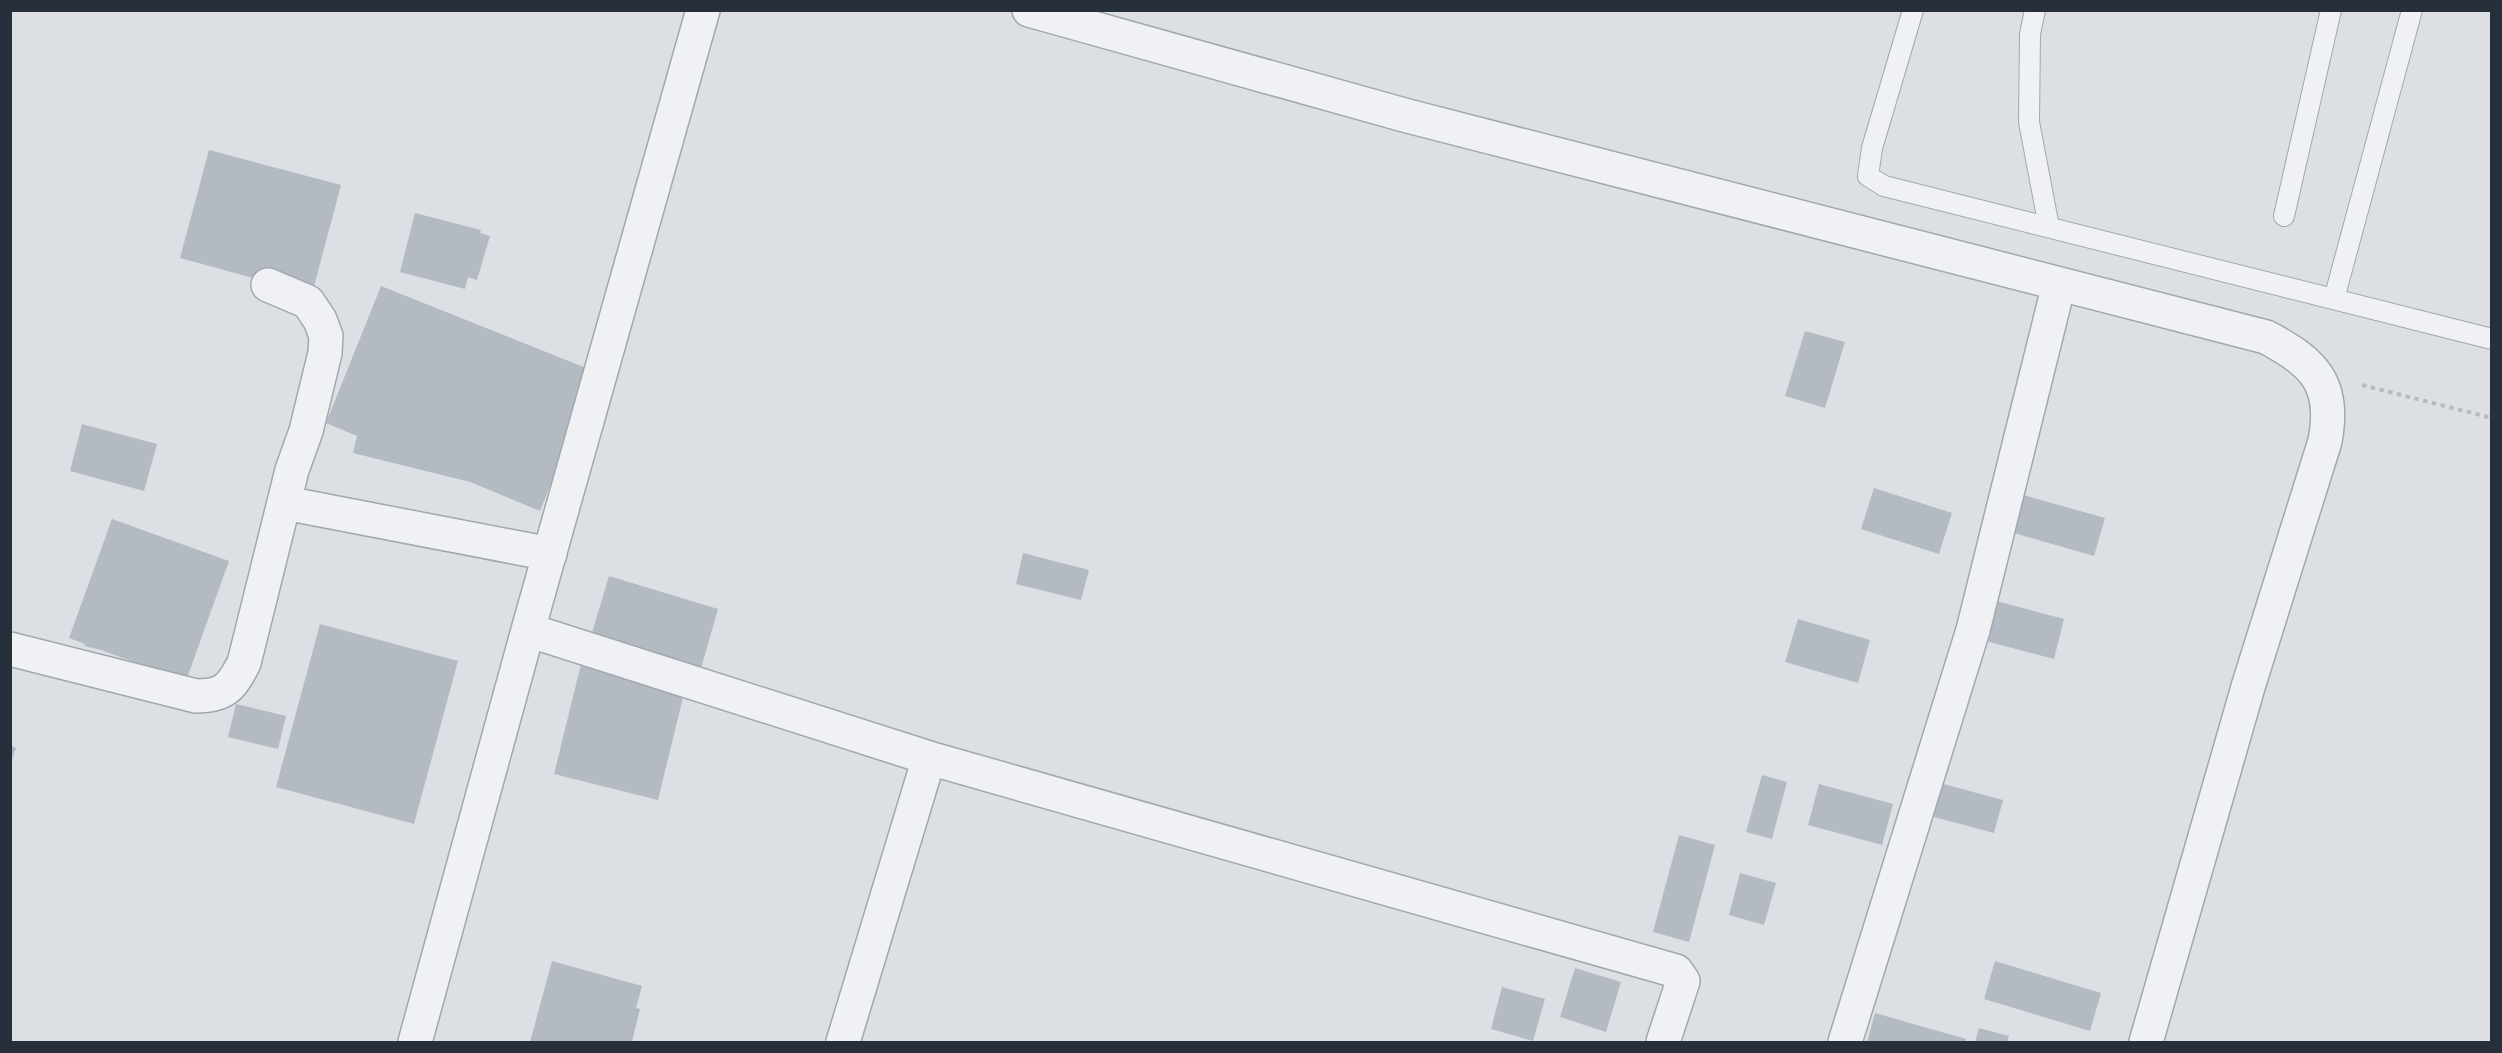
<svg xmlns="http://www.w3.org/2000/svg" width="2502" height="1053" font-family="Manrope,sans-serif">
  <rect width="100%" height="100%" fill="#dce0e5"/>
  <path fill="#b4bac2" d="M209 150 341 185 312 294 180 258Z
    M415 213 481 230 480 233 490 236 477 280 468 277 465 289 400 272Z
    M381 286 596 372 540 511 470 482 353 453 357 436 326 423Z
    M1805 331 1845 342 1825 408 1785 396Z
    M82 424 157 444 144 491 70 471Z
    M1874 488 1952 513 1939 554 1861 529Z
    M2020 494 2105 518 2094 556 2010 532Z
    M112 519 229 561 186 681 101 650 84 646 85 644 69 638Z
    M1023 553 1089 570 1081 600 1016 584Z
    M609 576 718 609 698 679 588 646Z
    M1985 598 2064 619 2054 659 1974 638Z
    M1798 619 1870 640 1858 683 1785 662Z
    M320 624 458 661 414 824 276 787Z
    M582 660 686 685 658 800 554 774Z
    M236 704 286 716 278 749 228 737Z
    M10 745 16 748 11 762H10Z
    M1762 775 1787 782 1772 839 1746 832Z
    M1936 782 2003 800 1994 833 1927 815Z
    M1819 784 1893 804 1882 845 1808 825Z
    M1679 835 1715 845 1689 942 1653 932Z
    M1740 873 1776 883 1764 925 1729 915Z
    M552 961 642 986 636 1008 640 1009 632 1042H530Z
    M1995 961 2101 993 2090 1031 1984 999Z
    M1575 968 1621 982 1606 1032 1560 1017Z
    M1502 987 1545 999 1533 1041 1491 1029Z
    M1875 1013 1966 1039 1965 1042H1867Z
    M1979 1028 2009 1036 2007 1042H1975Z"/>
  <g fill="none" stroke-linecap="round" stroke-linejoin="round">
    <defs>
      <path id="service" d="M1913 10 1872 148 1868 176 1884 186 2492 339
        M2035 10 2030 34 2029 122 2049 227
        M2284 216 2331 10
        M2334 299 2412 10"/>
      <path id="minor" d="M1029 10 1404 115 2266 337C2314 362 2336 384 2325 441L2248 687 2146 1042
        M285 503 550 554
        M528 630 929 758 1676 971 1683 981 1663 1042
        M10 649 196 696C224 696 231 688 244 663L292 470 306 431 325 353 326 336 320 320 308 302 268 285
        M415 1042 528 630 703 10
        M843 1042 929 758
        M1845 1042 1973 630 2059 284"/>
    </defs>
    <use href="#service" stroke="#a2a7af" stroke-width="22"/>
    <use href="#minor" stroke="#a2a7af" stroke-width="36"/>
    <path stroke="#b7bbc0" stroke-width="4" stroke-dasharray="4.5 4.5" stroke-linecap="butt" d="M2362 385 2492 418"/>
    <use href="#service" stroke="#eff1f4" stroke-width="20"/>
    <use href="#minor" stroke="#eff1f4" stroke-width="33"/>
  </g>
  <rect width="2502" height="1053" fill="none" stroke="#272f3b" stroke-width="24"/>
</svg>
